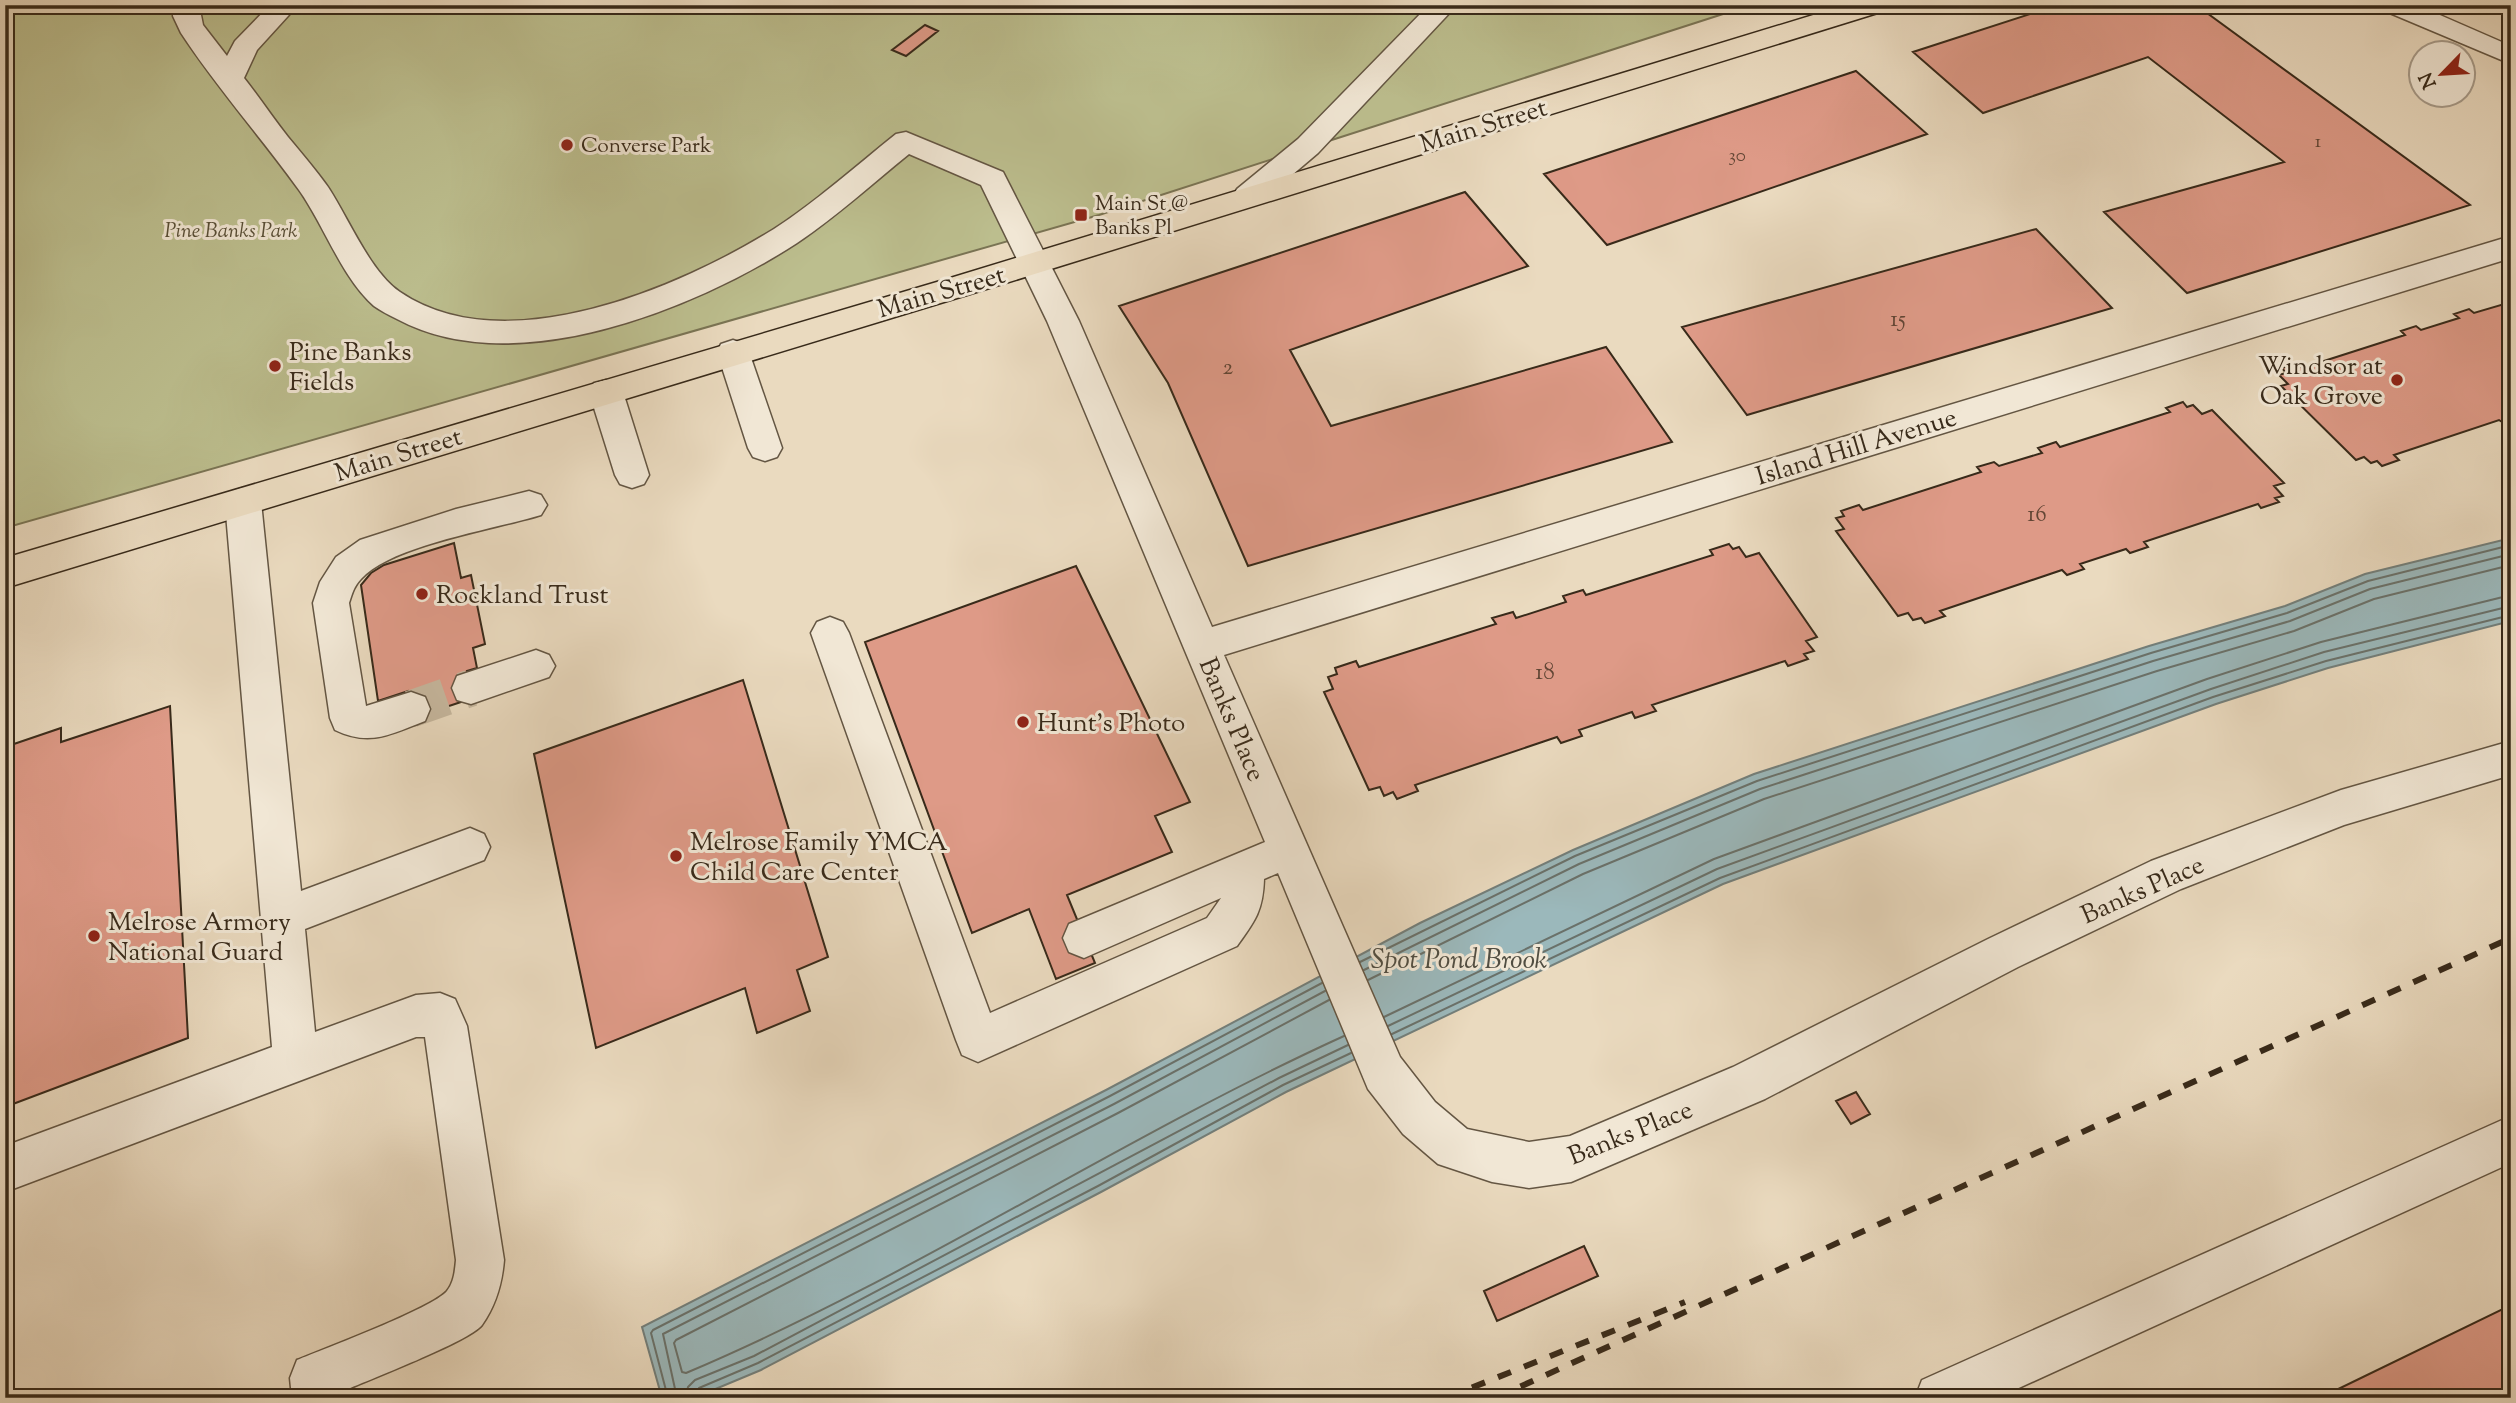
<svg xmlns="http://www.w3.org/2000/svg" width="2516" height="1403" font-family="'Sorts Mill Goudy',serif">
  <rect width="100%" height="100%" fill="#eadabf"/>
  <filter id="stains"><feTurbulence type="fractalNoise" baseFrequency=".00286" numOctaves="4"/><feColorMatrix values="0 0 0 0 .2 0 0 0 0 .09 0 0 0 0 .02 0 0 0 .5 -.17"/></filter>
  <radialGradient id="worn" r=".72"><stop offset=".6" stop-color="#630" stop-opacity="0"/><stop offset="1" stop-color="#630" stop-opacity=".3"/></radialGradient>
  <path fill="#bcbe8e" stroke="#7a7454" stroke-width="2" d="M5 5H1751L1099 215 5 528Z"/>
  <path fill="#9bb8bb" stroke="#737f7b" stroke-width="2" d="M2511 538V621L2328 668 2216 704 1723 884 1286 1092 1101 1192 761 1370 694 1398H662L642 1327 1106 1090 1420 923 1573 850 1754 774 2149 646 2285 606 2365 574Z"/>
  <g fill="none" stroke-linecap="round" stroke-linejoin="round">
    <path stroke="#6a716a" stroke-width="2" d="M1360 962 1575 856 1757 781 2151 653 2287 613 2368 581 2511 545
      M1364 970 1579 864 1760 789 2153 661 2290 621 2370 589 2511 554
      M1368 980 1583 874 1764 799 2157 671 2294 631 2374 599 2511 565
      M1329 1000 1118 1113 676 1340 674 1343 682 1372 686 1373C913 1277 1120 1138 1344 1036
      M1384 1017 1714 859 2207 679 2321 642 2511 595
      M1388 1026 1717 869 2211 689 2324 652 2511 606
      M1392 1034 1720 878 2213 697 2326 661 2511 615
      M668 1398 651 1333 653 1330 1110 1096 1322 983
      M677 1398 663 1334 1114 1104 1325 991
      M686 1398 688 1387 695 1380 754 1356 1279 1078 1348 1045
      M694 1398 699 1388 758 1363 1098 1186 1283 1085 1351 1053"/>
  </g>
  <path fill="#de9a87" stroke="#382a1a" stroke-width="2" d="M2058 5H2196L2470 205 2187 293 2104 212 2284 162 2148 57 1983 113 1913 52Z
    M2485 5H2511V16Z
    M925 25 938 31 906 56 892 50Z
    M1856 71 1927 134 1607 245 1544 174Z
    M1465 192 1528 266 1290 350 1331 426 1606 347 1672 442 1248 566 1168 383 1119 306Z
    M2036 229 2112 308 1747 415 1682 327Z
    M2511 302V422L2505 424 2499 420 2394 455 2399 460 2382 466 2377 461 2371 463 2364 457 2356 460 2281 386 2288 384 2279 375 2286 373 2282 368 2298 363 2302 368 2405 335 2401 331 2416 326 2421 330 2459 318 2454 314 2469 309 2474 313Z
    M2183 402 2187 407 2193 405 2202 414 2212 410 2284 483 2274 486 2283 496 2275 498 2279 502 2261 508 2258 504 2144 542 2148 547 2130 553 2126 549 2080 564 2084 569 2067 575 2062 570 1940 611 1945 616 1925 623 1921 618 1913 620 1908 613 1898 616 1836 531 1844 529 1836 518 1844 516 1841 511 1859 505 1863 510 1981 472 1977 467 1994 462 1999 466 2042 453 2038 448 2056 442 2060 447 2170 412 2166 408Z
    M454 543 461 578 471 575 485 644 473 648 477 668 467 671 473 698 413 718 408 691 378 701 361 585 371 573 384 565Z
    M1729 544 1733 549 1739 547 1746 557 1759 553 1817 637 1806 641 1814 651 1804 654 1808 659 1788 666 1785 661 1652 705 1656 711 1635 718 1632 712 1579 730 1582 736 1561 743 1557 737 1415 785 1418 791 1397 799 1393 792 1384 796 1380 787 1369 790 1324 692 1333 689 1328 677 1337 674 1335 668 1356 661 1359 667 1496 624 1492 618 1513 612 1516 618 1566 602 1563 596 1583 590 1586 595 1713 555 1710 550Z
    M1076 566 1190 802 1155 816 1172 852 1067 895 1095 963 1056 979 1029 909 972 933 865 642Z
    M743 680 828 957 797 970 810 1011 757 1033 745 988 596 1048 534 754Z
    M170 706 188 1038 5 1107V747L61 728V742Z
    M1856 1092 1870 1114 1851 1124 1836 1101Z
    M1584 1246 1598 1276 1497 1321 1484 1291Z
    M2511 1305V1398H2319L2328 1394Z"/>
  <g fill="none" stroke-linecap="round" stroke-linejoin="round">
    <path stroke="#c6b79e" stroke-width="37" stroke-dasharray="37 18" stroke-linecap="butt" d="M411 709 471 688"/>
    <defs>
      <path id="minor" d="M173 5H199L203 25 227 56 235 41 270 5H298L257 50 244 78C259 97 273 118 288 137 302 154 316 170 328 187 348 217 370 272 400 292 505 363 679 288 774 229 817 201 856 166 896 134L906 132 1003 172 1079 321 1212 627 2511 236V258L1224 655 1400 1057 1435 1102 1467 1129 1529 1142 1570 1136 1733 1067 1988 939 2151 861 2341 790 2511 741V775L2344 825 2181 889 2018 967 1765 1099 1571 1182 1529 1188 1492 1182 1438 1164 1403 1134 1368 1089 1278 873 1264 879C1263 911 1255 921 1237 946L978 1062 962 1055 956 1040 811 633 817 622 830 617 843 622 849 633 990 1013 1207 918 1221 898 1084 958 1069 952 1063 938 1069 924 1265 842 1047 321 981 185 909 154C872 184 837 216 797 243 694 310 514 382 397 319 389 315 381 311 374 306 342 278 324 225 299 190 261 137 217 88 181 33L173 16Z
        M1429 5H1457L1318 153 1259 203 1248 206 1237 203 1233 196 1237 189 1298 139Z
        M2381 5H2417L2511 46V64L2385 11Z
        M733 340 745 344 749 352 782 448 777 457 765 461 753 457 748 448 717 352 721 344Z
        M606 380 618 383 623 392 649 475 644 484 632 488 620 484 615 475 589 392 594 383Z
        M243 488 255 492 261 502 301 891 470 828 484 834 490 847 484 860 305 929 315 1032 416 995 440 993 455 999 467 1026 504 1260C502 1284 496 1305 482 1325 470 1341 366 1381 341 1392L342 1398H292L290 1378 297 1360C324 1349 433 1308 447 1291 454 1282 455 1271 456 1260L425 1037H416L5 1192V1146L272 1047 225 502 231 492Z
        M529 491 541 495 547 505 541 515C496 529 391 545 361 579 354 586 352 594 349 603L366 706 411 692 425 697 430 709 425 721C391 734 370 747 335 730L330 718 313 603 320 582 336 557 360 540 456 509Z
        M536 650 549 655 555 666 549 677 471 704 457 700 452 688 457 676Z
        M2511 1116V1163L1997 1398H1915L1922 1380Z"/>
      <path id="major" d="M1846 5H1888L1884 11 967 295 5 588V558L947 279Z"/>
    </defs>
    <use href="#minor" stroke="#645643" stroke-width="3"/>
    <use href="#major" stroke="#382a1a" stroke-width="3"/>
    <use href="#minor" fill="#f1e7d5" fill-rule="evenodd"/>
    <use href="#major" fill="#eadabf" fill-rule="evenodd"/>
    <path stroke="#382a1a" stroke-width="6" stroke-dasharray="14 14" stroke-linecap="butt" d="M1446 1398 1685 1302
      M1495 1398 2511 938"/>
  </g>
  <g fill="#8f2418" stroke="#f1e7d5" stroke-width="2.5">
    <circle cx="567" cy="145" r="7"/>
    <rect x="1074" y="208" width="14" height="14" rx="3.5"/>
    <circle cx="275" cy="366" r="7"/>
    <circle cx="2397" cy="380" r="7"/>
    <circle cx="422" cy="594" r="7"/>
    <circle cx="1023" cy="722" r="7"/>
    <circle cx="676" cy="856" r="7"/>
    <circle cx="94" cy="936" r="7"/>
  </g>
  <g text-anchor="middle" stroke-width="6" stroke-linejoin="round" paint-order="stroke">
    <g font-size="19" fill="#624635">
      <text x="2318" y="147">1</text>
      <text x="1737" y="161">30</text>
    </g>
    <g font-size="21" fill="#382a1a" stroke="#f1e7d5" text-anchor="start">
      <text x="581" y="152">Converse Park</text>
      <text x="1095" y="210">Main St @<tspan x="1095" dy="24">Banks Pl</tspan></text>
    </g>
    <g font-size="21" font-style="italic" fill="#594f37" stroke="#f1e7d5">
      <text x="231" y="237">Pine Banks Park</text>
    </g>
    <g font-size="23" fill="#624635">
      <text x="1898" y="326">15</text>
      <text x="1228" y="374">2</text>
      <text x="2037" y="521">16</text>
      <text x="1545" y="679">18</text>
    </g>
    <g font-size="26" fill="#382a1a" stroke="#f1e7d5">
      <text transform="translate(1483 125) rotate(-17)" y="9">Main Street</text>
      <text transform="translate(941 291) rotate(-16)" y="9">Main Street</text>
      <text transform="translate(1856 446) rotate(-17)" y="9">Island Hill Avenue</text>
      <text transform="translate(398 454) rotate(-17)" y="9">Main Street</text>
      <text transform="translate(1233 719) rotate(67)" y="9">Banks Place</text>
      <text transform="translate(2142 889) rotate(-24)" y="9">Banks Place</text>
      <text transform="translate(1630 1132) rotate(-22)" y="9">Banks Place</text>
    </g>
    <g font-size="26" fill="#382a1a" stroke="#f1e7d5" text-anchor="start">
      <text x="289" y="360">Pine Banks<tspan x="289" dy="30">Fields</tspan></text>
      <text x="2383" y="374" text-anchor="end">Windsor at<tspan x="2383" dy="30">Oak Grove</tspan></text>
      <text x="436" y="603">Rockland Trust</text>
      <text x="1037" y="731">Hunt's Photo</text>
      <text x="690" y="850">Melrose Family YMCA<tspan x="690" dy="30">Child Care Center</tspan></text>
      <text x="108" y="930">Melrose Armory<tspan x="108" dy="30">National Guard</tspan></text>
    </g>
    <g font-size="28" font-style="italic" fill="#514e42" stroke="#f1e7d5">
      <text x="1459" y="968">Spot Pond Brook</text>
    </g>
  </g>
  <rect width="2516" height="1403" fill="none" stroke="#eadabf" stroke-width="28"/>
  <rect x="7" y="7" width="2502" height="1389" fill="none" stroke="#382a1a" stroke-width="3.5"/>
  <rect x="14" y="14" width="2488" height="1375" fill="none" stroke="#382a1a" stroke-width="2"/>
  <g transform="translate(2442 74) rotate(245)"><circle r="33" fill="#f1e7d5" stroke="#a79b8a" stroke-width="2"/>
  <path d="M0-5L12 26L0 18L-12 26Z" fill="#8f2418"/>
  <text y="-10" font-size="19" font-weight="bold" text-anchor="middle" fill="#382a1a">N</text>
  </g>
  <rect width="100%" height="100%" filter="url(#stains)"/>
  <rect width="100%" height="100%" fill="url(#worn)"/>
</svg>
